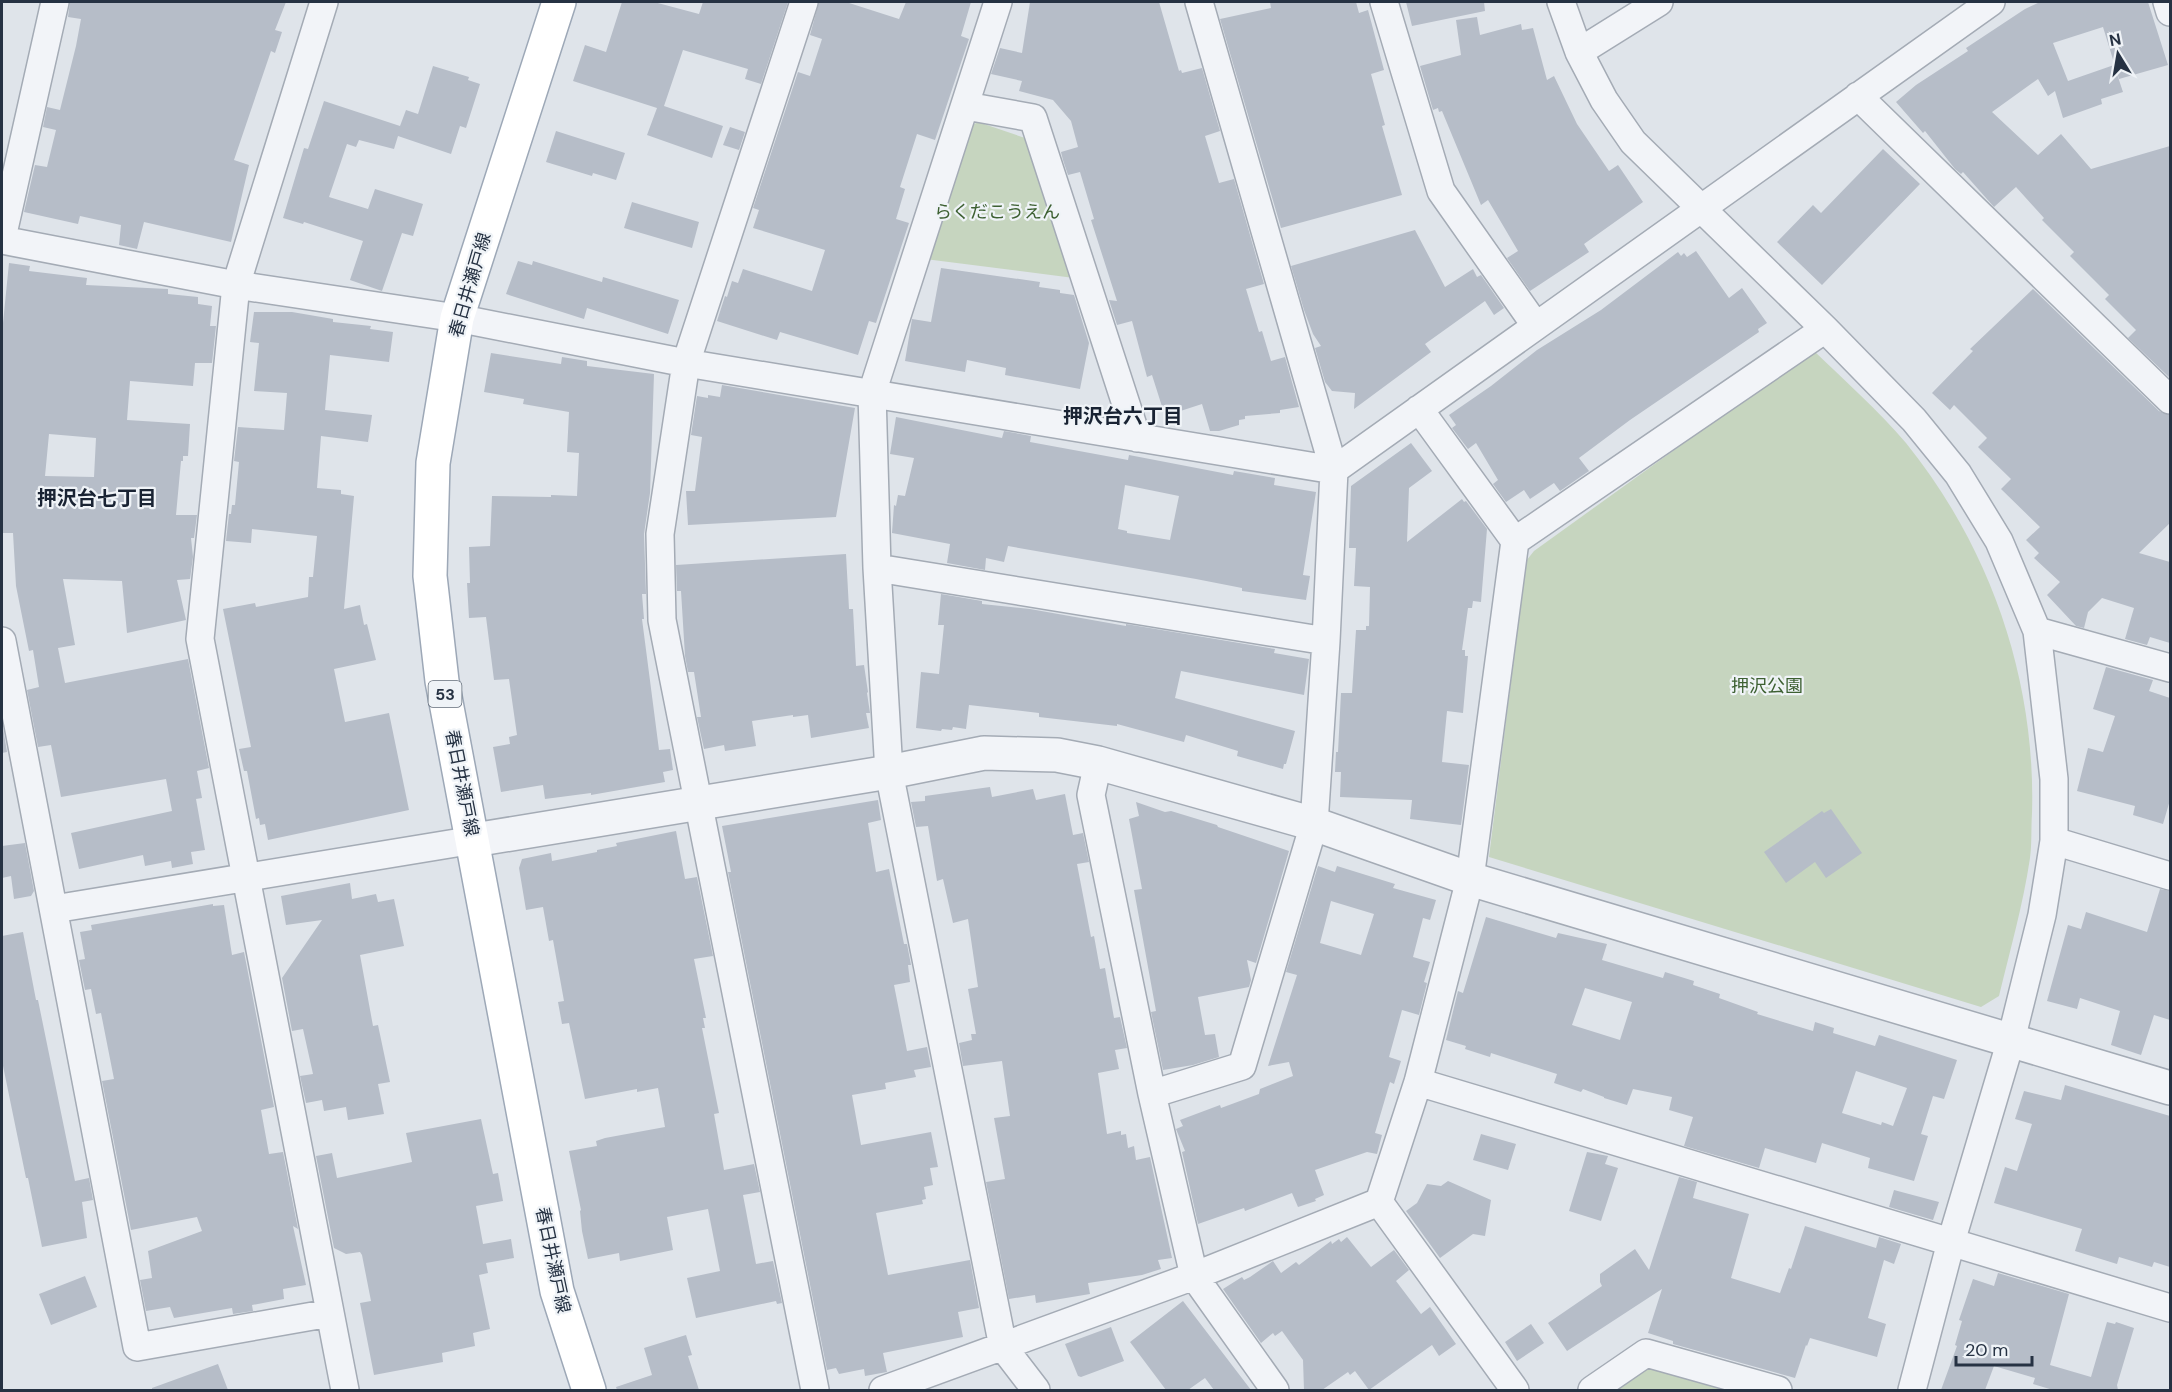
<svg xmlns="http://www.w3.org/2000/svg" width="2172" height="1392" font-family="'DM Sans','Noto Sans JP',sans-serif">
  <rect width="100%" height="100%" fill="#dfe4ea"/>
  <path fill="#c6d5bf" d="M978 122 1025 138 1032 145 1074 278 925 259 969 127Z
    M1813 350C1844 380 1878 410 1906 443 1990 547 2036 679 2032 813 2031 828 2032 844 2030 858 2023 905 2010 950 1999 996L1981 1007 1489 857 1526 561 1534 551Z
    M1650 1364 1750 1390H1612Z"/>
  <path fill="#b6bdc8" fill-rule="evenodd" d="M70 2H286L275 30 282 32 275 53 271 51 234 160 249 165 231 242 144 222 137 249 119 245 121 225 80 216 78 224 24 212 35 165 47 167 56 130 43 127 47 107 60 110 76 46 81 19 68 17Z
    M622 2H654L699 14 703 2H788L761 84 745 79 748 69 683 50 664 106 723 126 712 158 647 135 657 108 573 81 585 45 606 52Z
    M819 2H846L899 19 906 2H971L961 36 969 39 935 140 917 134 900 187 905 189 896 219 909 223 876 323 869 321 858 355 780 332 777 340 717 321 725 296 727 297 732 281 738 283 743 269 812 291 825 250 753 228 759 210 753 208 798 72 810 76 822 39 810 35Z
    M1030 2H1159L1179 71 1181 70 1182 73 1202 68 1220 131 1205 136 1219 183 1234 179 1264 284 1246 289 1259 332 1262 331 1271 361 1285 357 1299 407 1280 410V413L1245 416V419L1239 420V425L1219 431H1210L1202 404 1165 416 1152 375 1147 377 1132 321 1117 325 1109 300 1117 301 1091 220 1094 219 1080 172 1068 175 1063 160 1061 152 1078 147 1071 121 1053 100 1019 91 1022 81 991 74 1000 48 1022 53Z
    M1270 2H1356L1359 13 1368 10 1384 70 1371 74 1385 125 1382 126 1402 195 1281 228 1220 19 1271 8Z
    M1406 2H1484L1485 11 1412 26Z
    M2040 2H2148L2168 65 2119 79 2103 27 2053 43 2068 81 2114 65 2123 92 2101 99 2102 104 2063 118 2055 91 2048 96 2038 79 1992 112 2038 155 2061 134 2091 169 2170 146V378L2128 338 2136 330 2105 299 2109 295 2070 256 2074 252 2042 220 2044 218 2016 187 1994 207 1963 172 1961 174 1955 169 1925 131 1923 133 1896 102 1916 85 1968 51 1966 48 2025 9Z
    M1477 17 1480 35 1521 24 1522 30 1533 28 1547 80 1554 76 1577 124 1609 171 1618 165 1643 202 1584 244 1589 252 1530 291 1507 258 1518 251 1488 200 1481 205 1442 111 1439 112 1438 108 1433 110 1420 66 1461 55 1456 20Z
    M433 66 469 77 468 80 480 84 466 128 460 126 451 154 398 136 394 149 359 140 356 147 347 144 329 197 368 209 375 189 423 204 413 236 402 233 382 291 350 280 363 241 304 222 303 224 283 218 304 148 308 149 324 101 400 126 406 110 418 114Z
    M730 127 745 132 739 150 723 145Z
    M556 131 625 153 616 180 593 173 592 176 546 162Z
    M1883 149 1920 184 1822 285 1777 242 1813 205 1821 213Z
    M632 202 699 222 692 248 624 228Z
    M1415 230 1445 287 1473 269 1477 277 1481 275 1504 308 1494 315 1485 301 1425 344 1431 352 1354 409 1355 393 1332 391 1325 382 1315 348 1321 346 1313 334 1304 310 1291 266Z
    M1696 251 1729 298 1742 288 1767 323 1758 329 1759 332 1630 420 1579 458 1589 471 1560 491 1554 483 1530 499 1524 490 1506 502 1493 484 1498 480 1476 443 1468 449 1452 428 1456 425 1449 415 1491 386 1537 350 1601 310 1678 252 1681 256 1684 253 1687 257Z
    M518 261 532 265 533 261 602 282 603 277 679 300 668 334 587 308 584 319 506 294Z
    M9 263 30 266 29 271 87 278 86 285 168 289V294L198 297V304L212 306 210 326H216L212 363H195L193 386 130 381 127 420 190 424 188 456H183V461H181L176 515H197L194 538H191L193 557 190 579 177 580 186 620 127 633 122 581 63 579 75 645 58 648 65 683 188 659 209 768 197 771 202 798 196 799 205 850 191 852 193 864 172 868 171 861 145 866 143 855 79 869 71 833 172 811 166 779 61 797 51 745 38 747 27 690 39 687 33 650 29 651 16 586 13 533H2V333ZM49 434 96 438 94 477 45 476Z
    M941 268 1040 282 1039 287 1060 290V293L1074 295 1089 343 1080 389 1005 375 1006 368 967 360 965 372 905 361 912 319 931 322Z
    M2033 289 2159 411 2170 415V523L2139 553 2170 562V643L2150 637 2147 645 2125 639 2134 608 2102 598 2088 612 2084 628 2076 626 2047 595 2060 582 2034 558 2039 553 2026 540 2040 527 2001 489 2011 479 1978 447 1987 438 1954 405 1950 410 1932 393 1973 351 1970 349Z
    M254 312H292L333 319V322L371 326 370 329 393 332 389 362 330 355 325 410 372 415 368 442 321 436 317 488 341 490V494L354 496 344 609 360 605 364 625 367 624 376 660 334 669 345 722 389 713 409 810 268 840 265 824 260 825 259 818 256 819 247 771H244L239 749 251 747 223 609 255 603 256 607 308 597 309 577H313L317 536 252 529 251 543 226 541 229 514H231L232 505H235L239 462 234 461 238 427 284 430 287 393 254 391 259 343 250 342Z
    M491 353 561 364 562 357 587 361V366L654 374 650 493 644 534 646 594H642L644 619H642L659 750 670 749 673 770 663 772 665 782 591 795V793L545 799 543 785 501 792 493 747 510 744 509 737 517 735 509 679 494 680 486 617 469 618 467 583H470L469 547 490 546 492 496 551 497V495L577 496 579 453 567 452 569 412 523 404 524 399 484 392Z
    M722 385 855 408 836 517 688 525 686 491H695L702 437 691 435 697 396 708 398V395L720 397Z
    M896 417 1002 438 1004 431 1031 436 1030 442 1128 460 1129 455 1233 475 1234 471 1275 478 1274 485 1316 492 1303 575 1310 576 1306 600 1242 591V588L1196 579 1008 546 1004 562 986 558 985 570 947 563 950 544 892 533 894 505 896 506 898 495 905 496 914 458 890 454ZM1125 485 1179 496 1170 540 1127 533V531L1118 529Z
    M1411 443 1432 471 1409 488 1407 542 1462 499 1464 502 1466 501 1487 529 1481 602 1473 601 1472 608H1468L1462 650H1465V656H1468L1463 713 1447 711 1442 762 1469 765 1461 825 1410 819 1412 800 1340 797 1341 772H1335L1336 752H1338L1341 693H1352L1356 630H1366V626H1369L1370 587 1354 586 1356 548H1349L1351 486Z
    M846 554 849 609H853L856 666 864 665 868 692 867 693 870 713H866L869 728 811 738 808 715 793 717V715L752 721 756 746 725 751 724 745 704 749 697 717H701L694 672H688L685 656 681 591H677L676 565Z
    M941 594 982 601V604L1030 609 1126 626V624L1275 649 1274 653 1309 659 1304 695 1181 671 1175 698 1295 731 1286 764H1284L1283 769 1237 756 1238 751 1186 735 1184 742 1117 724V726L1039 717V713L969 705 966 729 953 727 952 730 942 729 941 731 916 728 921 672 939 674 944 625H938Z
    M2106 667 2153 680 2149 691 2170 698V800L2163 824 2133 815 2135 806 2077 791 2088 748 2103 752 2115 716 2093 709Z
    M2 722 7 752 2 753Z
    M990 787 992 797 1033 789 1036 800 1065 794 1073 835 1083 833 1089 862 1077 864 1091 937 1094 936 1100 969 1105 968 1114 1018 1120 1017 1127 1048 1115 1050 1119 1069 1098 1073 1107 1134 1121 1131V1135L1126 1134 1128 1148 1134 1146 1136 1160 1150 1157 1172 1258 1158 1260 1161 1269 1142 1275 1088 1283 1090 1294 1036 1303 1035 1295 1009 1299 986 1182 1005 1179 994 1118 1010 1116 1002 1061 963 1066 959 1043 972 1040 971 1034H976L968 989 978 987 968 919 953 923 943 879 937 881 928 826 916 827 911 802 925 801V796Z
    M878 800 881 820 868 823 876 872 889 869 904 944H907L911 965H908L910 982 894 985 907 1051 927 1047 931 1067 914 1070 916 1077 885 1083 886 1089 852 1095 861 1145 931 1132 938 1167 930 1168 933 1185 924 1187 926 1199 922 1200 923 1204 876 1213 888 1275 970 1260 979 1308 958 1312 963 1337 883 1353 887 1372 865 1376 864 1369 839 1374 836 1368 827 1370 728 872H731L722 826Z
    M1136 802 1165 812 1171 811 1217 825 1218 827 1289 851 1256 963 1247 960 1251 980 1249 987 1198 997 1205 1035 1215 1034 1219 1057 1193 1065 1163 1070 1151 1012 1156 1011 1134 890 1142 889 1129 819 1139 816Z
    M1831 809 1862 853 1826 878 1815 862 1786 883 1764 852 1822 811 1824 813Z
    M676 831 685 879 697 877 713 956 694 959 706 1018H703L705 1028H702L719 1113 714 1114 724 1170 754 1164 760 1192 743 1195 756 1264 773 1261 782 1303 777 1304 776 1301 696 1318 687 1278 720 1271 708 1209 667 1217 673 1250 620 1261 619 1253 588 1259 582 1231 580 1211 581 1210 569 1151 597 1146 596 1141 605 1138 665 1127 658 1088 637 1092V1089L585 1099 569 1023 562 1024 558 1002 564 1001 553 940 549 941 543 907 526 910 519 868 522 859 551 853 552 861 597 852V850L617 846 616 843Z
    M25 843 34 891 31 896 14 899 11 876 2 878V846Z
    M1318 866 1335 872 1337 866 1395 884 1393 888 1436 900 1430 920 1423 918 1413 957 1430 962 1424 982 1427 983 1419 1015 1402 1010 1389 1057 1401 1061 1394 1084 1390 1082 1375 1133 1382 1135 1377 1154 1367 1152 1315 1170 1324 1195 1315 1199 1316 1201 1298 1207 1292 1193 1245 1211 1244 1208 1198 1224 1182 1152 1185 1151 1176 1129 1183 1126 1180 1120 1220 1105 1221 1108 1259 1094 1260 1089 1293 1076 1289 1062 1268 1066 1297 975 1286 972ZM1331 901 1374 914 1361 955 1320 943Z
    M350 883 352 899 376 894 378 902 394 899 404 946 360 955 373 1026 378 1025 390 1082 378 1084 384 1114 348 1120 346 1107 324 1111 322 1100 306 1103 300 1076 313 1074 303 1029 292 1031 282 978 322 920 286 925 281 896Z
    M2160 889 2170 891V1020L2154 1015 2141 1055 2111 1045 2120 1011 2080 998 2077 1009 2047 1001 2068 925 2081 929 2086 912 2147 932Z
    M213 904V906L224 905 232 955 244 952 274 1107 261 1110 269 1154 283 1152 298 1229 293 1226 306 1285 283 1289 284 1299 252 1305 253 1311 233 1314 232 1308 174 1318 170 1307 146 1311 140 1280 152 1278 148 1251 202 1231 197 1217 131 1230 102 1081 114 1079 101 1013 96 1014 91 989 85 990 79 960 85 959 80 932 92 930 91 925Z
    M1486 917 1556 938 1558 933 1607 944 1602 960 1663 978 1665 972 1694 981 1693 985 1720 994 1719 998 1758 1012 1757 1014 1813 1031 1815 1022 1834 1028 1833 1033 1875 1046 1879 1035 1957 1060 1944 1099 1933 1096 1921 1134 1928 1136 1914 1181 1868 1168 1870 1158 1822 1143 1816 1163 1765 1148 1759 1168 1684 1146 1693 1117 1669 1110 1672 1097 1633 1089 1627 1105 1604 1098V1097L1583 1089 1581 1092 1554 1083 1557 1074 1491 1053 1490 1057 1465 1049 1466 1046 1446 1040 1458 991 1463 993ZM1585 988 1632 1002 1620 1040 1572 1025ZM1856 1071 1907 1088 1893 1126 1882 1122 1881 1125 1842 1113Z
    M23 932 36 1000H38L75 1181 89 1178 93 1200 82 1202 87 1238 42 1247 28 1178H26L2 1061V936Z
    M2065 1085 2170 1116V1267L2154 1262 2152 1267 2119 1257 2117 1264 2075 1251 2082 1229 1994 1203 2005 1167 2017 1171 2032 1124 2015 1119 2024 1091 2061 1100Z
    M481 1119 493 1174 498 1173 503 1201 476 1206 483 1244 511 1239 514 1258 486 1263 488 1273 479 1275 490 1329 473 1333 475 1346 442 1353 443 1362 374 1375 360 1303 371 1301 362 1255 360 1252 346 1254 334 1248 316 1156 332 1153 337 1178 412 1162 406 1133Z
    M1481 1134 1516 1144 1508 1170 1473 1160Z
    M1587 1152 1608 1156 1605 1164 1618 1168 1601 1221 1569 1211Z
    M1679 1177 1697 1182 1693 1198 1749 1214 1731 1278 1780 1293 1789 1268 1791 1269 1805 1226 1876 1248 1879 1237 1901 1244 1894 1264 1884 1260 1868 1318 1886 1324 1877 1357 1810 1338 1807 1346 1806 1345 1795 1378 1673 1344V1341L1648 1333 1662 1289 1567 1351 1548 1323 1602 1286 1600 1282V1274L1635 1249 1649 1270Z
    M1448 1181 1491 1200 1485 1236 1473 1234 1440 1258 1406 1211 1417 1203 1427 1184 1441 1186Z
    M1894 1190 1939 1202 1933 1220 1889 1207Z
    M1347 1237 1371 1267 1394 1250 1409 1270 1396 1281 1421 1314 1430 1307 1456 1344 1439 1356 1432 1345 1369 1390 1355 1371 1350 1375 1348 1372 1322 1390H1304L1303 1360 1282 1331 1275 1336 1273 1333 1261 1343 1223 1289 1242 1277 1244 1280 1250 1277 1273 1261 1281 1273 1296 1262 1299 1265 1331 1241 1332 1244 1339 1239 1341 1242Z
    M1998 1273 2069 1294 2050 1365 2091 1377 2107 1322 2115 1324 2116 1322 2134 1328 2117 1385 2118 1390H2053L2033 1384 2035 1378 1994 1366 1985 1390H1941L1957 1346 1955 1345 1962 1321 1959 1320 1973 1279 1994 1286Z
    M85 1276 97 1307 51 1325 39 1294Z
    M1183 1301 1251 1390H1214L1205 1378 1188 1390H1166L1130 1342Z
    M1531 1324 1544 1343 1517 1361 1505 1342Z
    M1111 1327 1124 1361 1081 1377 1078 1376 1065 1344Z
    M686 1335 692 1355 688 1356 699 1390H617L616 1387 652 1375 644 1348Z
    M218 1364 228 1390H152V1388Z"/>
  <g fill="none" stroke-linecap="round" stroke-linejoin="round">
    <defs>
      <path id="minor" d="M324 2 236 285 200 639 345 1390
        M804 2 686 363 660 534 662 620 815 1390
        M998 2 872 393 877 568 889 772 1003 1347 1036 1390
        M1384 2 1441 191 1536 326
        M1561 2 1579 52 1604 100 1633 142 1825 329 1914 420 1958 474 1999 541 2037 631 2054 779V841L2042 915 2011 1040 1951 1242 1912 1390
        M2167 2 2170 12
        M1579 52 1659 2
        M1858 96 2170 400
        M966 106 1033 118 1137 438
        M2 238 55 2
        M2 240 236 285 457 318 686 363 1334 470 1991 2
        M1515 541 1825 329
        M877 568 1326 641
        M2037 631 2170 668
        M2 641 137 1347 330 1313
        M1098 763 1091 795 1152 1094 1194 1276 1275 1390
        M2054 841 2170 876
        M54 909 474 840
        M1418 1082 2170 1308
        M1152 1094 1242 1066 1314 824 1326 641 1334 470 1199 2
        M1379 1202 1515 1390
        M883 1390 1194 1276 1379 1202 1418 1082 1470 879 1515 541 1419 409
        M1592 1390 1646 1353 1778 1390"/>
      <path id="tertiary" d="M474 840 889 772 984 753 1057 755 1098 763 1314 824 1470 879 2170 1088"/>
      <path id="primary" d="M559 2 457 318 433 463 430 576 442 681 557 1291 589 1390"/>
    </defs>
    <use href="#minor" stroke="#a4abb5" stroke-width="30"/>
    <use href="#tertiary" stroke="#a4abb5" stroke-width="36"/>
    <use href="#primary" stroke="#9da8b7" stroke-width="36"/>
    <use href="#minor" stroke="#f2f4f8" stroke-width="27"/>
    <use href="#tertiary" stroke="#f2f4f8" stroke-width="33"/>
    <use href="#primary" stroke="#fff" stroke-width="33"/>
  </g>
  <g text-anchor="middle" stroke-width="4.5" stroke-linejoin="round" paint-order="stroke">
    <rect fill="#eff3f7" stroke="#626c79" stroke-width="1.5" x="428.5" y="681" width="33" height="26" rx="4.5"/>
    <g font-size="16" font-weight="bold" fill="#263243">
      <text x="445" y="700">53</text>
    </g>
    <g font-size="18" fill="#3d6032" stroke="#eff3f7">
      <text x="997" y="218">らくだこうえん</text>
      <text x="1767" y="692">押沢公園</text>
    </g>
    <g font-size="18" fill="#263243" stroke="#eff3f7">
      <text transform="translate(470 285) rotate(-74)" y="6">春日井瀬戸線</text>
      <text transform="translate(462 783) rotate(79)" y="6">春日井瀬戸線</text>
      <text transform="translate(553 1260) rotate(78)" y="6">春日井瀬戸線</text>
    </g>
    <g font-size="20" font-weight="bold" fill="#192333" stroke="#eff3f7">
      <text x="1123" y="423">押沢台六丁目</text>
      <text x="97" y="505">押沢台七丁目</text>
    </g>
  </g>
  <rect width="2172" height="1392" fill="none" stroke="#263243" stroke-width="6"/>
  <g transform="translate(2118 54) rotate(349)" stroke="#eff3f7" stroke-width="4.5" paint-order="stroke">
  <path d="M0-4.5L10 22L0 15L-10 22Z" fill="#263243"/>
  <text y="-9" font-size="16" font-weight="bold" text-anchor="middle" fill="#263243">N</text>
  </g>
  <path d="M1956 1356v9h76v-9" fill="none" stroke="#263243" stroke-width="3"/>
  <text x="1965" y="1356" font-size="18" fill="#263243" stroke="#eff3f7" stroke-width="4.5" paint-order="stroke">20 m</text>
</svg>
